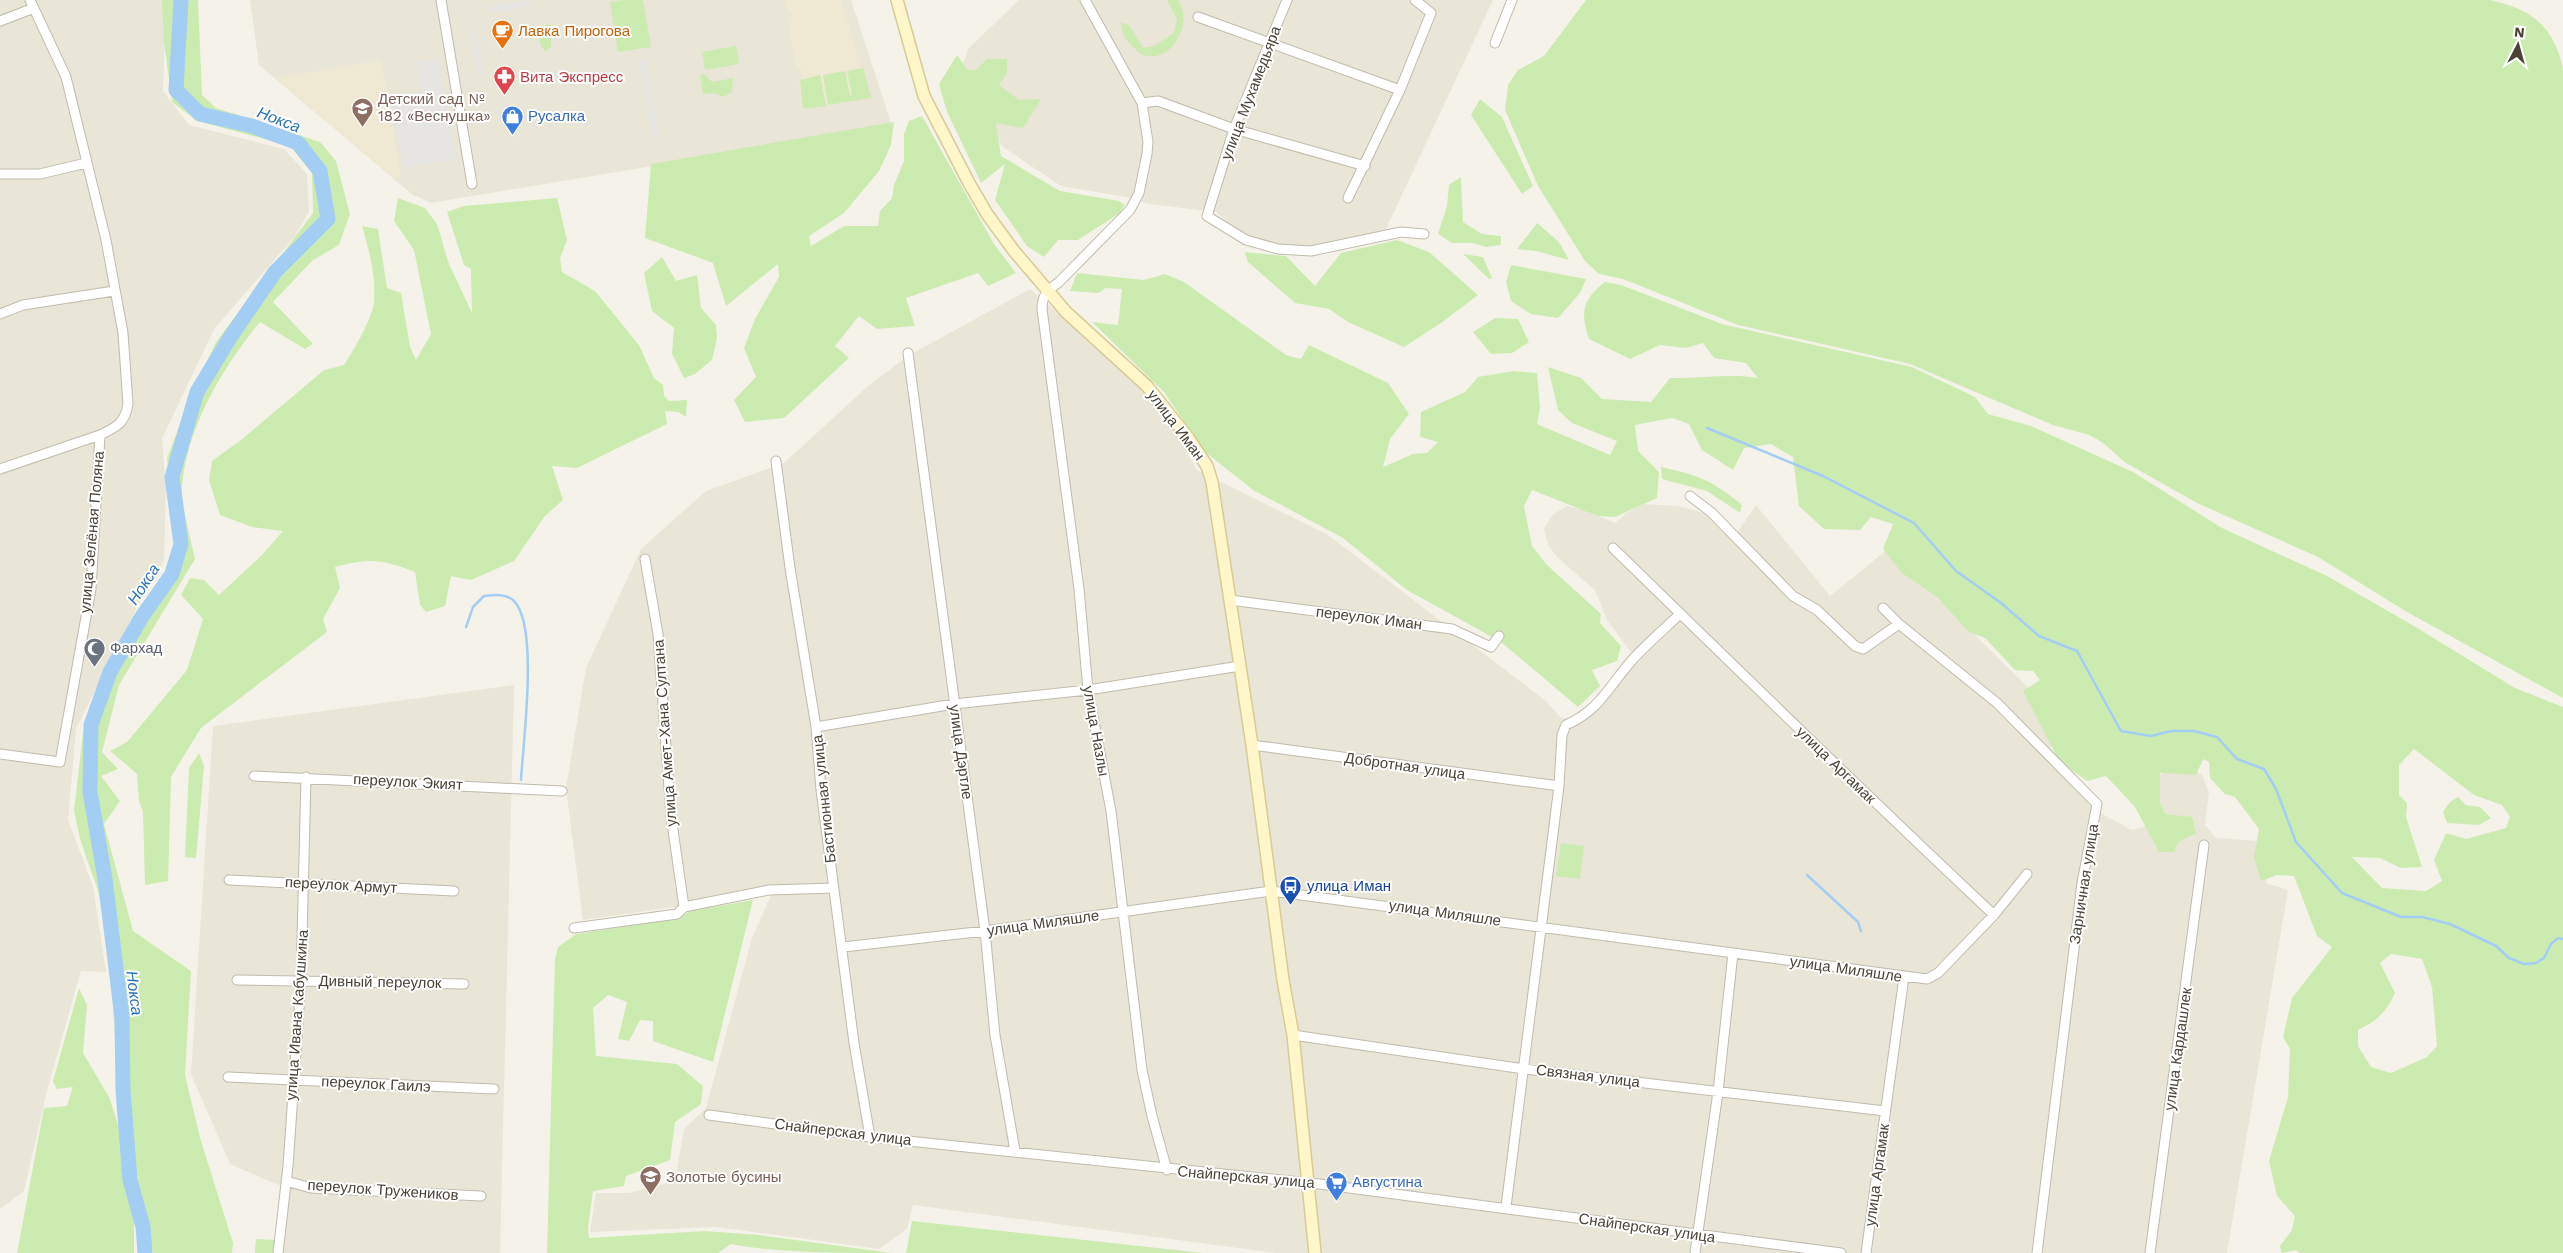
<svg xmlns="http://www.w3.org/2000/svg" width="2563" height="1253" font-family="'Work Sans',sans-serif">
  <rect width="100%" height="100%" fill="#f5f3e9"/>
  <path fill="#e9e5d7" d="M0 0H166L163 91 189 125 284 149 307 174 309 212 295 236 214 329 162 439 166 491 164 560 156 577 141 599 76 729 68 820 93 886 106 972 81 971 47 1091 24 1191 0 1209Z
    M250 0H851L892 126 431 203 413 195 259 65Z
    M1019 0H1493L1385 231 1312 247 1278 246 1252 238 1235 229 1216 212 1149 204 1127 197 1061 186 1003 147 959 77 968 49Z
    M1030 289 1125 371 1171 424 1197 470 1328 535 1546 701 1560 717 1580 723 1638 662 1607 620 1595 590 1558 558 1548 545 1544 529 1553 514 1568 506 1584 510 1615 523 1628 512 1644 504 1678 506 1711 515 1733 539 1756 505 1830 596 1888 549 2056 715 2057 733 2050 748 2095 799 2102 814 2132 830 2149 826 2155 778 2169 769H2187L2202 775 2209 792 2205 825 2216 838 2259 841 2266 883 2288 890 2227 1253H1276L913 1205 907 1229 879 1249 717 1227 590 1232 596 1193H629L675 1181 684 1129 706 1108 752 938 772 893 583 920 566 788 586 668 641 549 706 491 784 463 868 386 908 356Z
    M514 685 500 1253H283L290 1190 230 1164 191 1074 213 726Z"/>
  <path fill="#efe9d3" d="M785 0H841L871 98 803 109 799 83 802 78 801 70 796 68 788 20 793 16 792 12 786 8Z
    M381 60 401 176 396 181 275 78Z"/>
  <path fill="#ccebb1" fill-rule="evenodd" d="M162 0H198L202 95 216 108 320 142 336 161 350 214 339 245 313 260 273 302 313 344 305 349 260 322C222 368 187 427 182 487 181 505 191 540 195 559L119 685 102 752 118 769 101 776 120 801 104 824 133 931 191 971 185 1075 200 1138 233 1243 232 1253H153L118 1085 109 948 98 891 80 839 74 811 83 733 107 671 140 614 167 574 176 544 167 458 192 393 216 342 313 213 312 173 290 146 197 121 172 102 164 42Z
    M623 0H643L651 47 618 52 610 2Z
    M1167 0H1178C1194 22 1172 64 1144 55 1139 54 1136 49 1132 46 1125 39 1121 32 1121 22L1129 25 1143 48 1154 46 1174 33 1177 19Z
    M1586 0H2490C2531 9 2553 25 2563 68V698L2407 612 2318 557 2197 503 2126 463 2102 442 2089 435 2053 425 1910 364 1738 325 1623 279 1599 274 1585 261 1538 186 1505 110 1508 85 1518 70 1544 56Z
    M551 24V46L546 52 541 46 537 27Z
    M736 46 739 64 705 70 702 52Z
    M957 55 968 70H976L987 59H1007V73L999 85 1019 100 1041 99 1023 128 996 123 1001 156 1060 191 1119 201 1125 205 1120 213 1078 240H1058L1044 257 1027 246 995 200 1005 164 981 183 947 112 939 84Z
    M863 68 871 98 828 105 823 75 845 71 850 95H852L847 71Z
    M703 73 712 82 733 78 732 92 723 97 713 93 703 94 700 76Z
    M820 75 826 106 803 109 800 80Z
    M1480 99 1502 117 1533 186 1522 194 1471 115Z
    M922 116 994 244 1016 273 988 286 978 273 906 298 915 326 877 329 859 316 835 346 849 358 784 418 745 422 734 400 756 377 744 348 755 319 779 277 778 264 726 306 713 263 645 238 651 164 894 122 891 145 879 171 844 213 809 236 811 246 844 226H878L880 211 892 198 894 185 904 161V134L909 121Z
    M1461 177 1463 222 1482 234 1501 236V245L1486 247 1472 243H1452L1438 234 1447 206 1449 185Z
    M398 198 425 208 437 224 449 264 472 313 471 269 464 265 447 212 464 206 557 198 567 240 560 258 562 272 595 291 639 345 654 378 663 385 664 396 669 401 687 400 686 417 678 412 665 411 667 424 577 468 552 466 563 500 545 516 514 561 471 580 451 576 445 606 426 612 420 605 415 572C380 559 371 558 335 567L340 588 323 619 327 632 201 728 171 777 168 881 145 885 143 812 139 801 137 774 110 751 127 742 187 670 203 619 181 595 190 578 204 580 219 595 262 555 283 531 252 527 220 515 209 480 212 461 241 440 324 370 344 365C353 352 373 317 374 302 376 276 369 250 362 226L378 229 387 288 401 293 410 347 416 360 431 334 414 250 394 221Z
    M1537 223 1559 242 1569 260 1536 251 1517 249Z
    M1397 240 1429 252 1478 295 1441 323 1404 347 1348 322 1329 309 1295 303 1248 262 1245 252 1286 256 1315 286 1341 253Z
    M1463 254 1483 257 1492 278 1489 279Z
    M662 257 676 281 697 275 701 308 716 325 717 338 712 360 695 374 684 378 672 354 674 328 652 311 644 273Z
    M1511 265 1586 279 1580 293 1558 318 1531 314 1511 301 1506 282Z
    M1077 273 1144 280 1165 274 1184 282 1286 355 1301 359 1309 345 1388 383 1409 414 1390 439 1383 467 1413 454 1427 453 1438 442 1420 437 1421 412 1465 392 1478 377 1513 371 1537 373 1540 408 1537 424 1610 455 1617 441 1572 423 1558 410 1548 367 1581 378 1602 399 1651 402 1670 378C1700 379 1729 373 1758 378L1746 363 1714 358 1703 343 1686 348 1660 345 1630 359 1589 339C1580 312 1582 300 1605 282L1621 285 1722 324 1912 367 1975 397 1988 414 2031 426 2133 472 2222 528 2327 576 2414 626 2515 688 2563 707V1253H2300L2296 1250 2282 1253 2280 1246 2292 1230 2295 1216 2277 1196 2269 1161 2288 1097 2290 1049 2283 1037 2292 998 2332 947 2317 936 2294 876 2277 875 2261 881 2254 857 2259 829 2235 797 2225 794 2210 778 2209 762 2203 759 2196 775 2160 773V803L2165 814 2192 817 2196 833 2178 842 2174 852H2159L2135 807 2106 776 2087 781 2059 761 2023 691 2040 680 2033 671 2015 670 1985 638 1969 632 1937 597 1902 573 1883 549 1893 524 1871 517 1860 530 1824 529 1799 506 1793 457 1771 444 1744 448 1733 470 1702 450 1689 424 1672 418 1635 425 1638 451 1659 472 1657 498 1615 517 1598 516 1532 490 1524 506 1532 546 1547 565 1601 614 1600 623 1621 646 1617 661 1592 670 1600 686 1578 707 1501 642 1407 590 1343 538 1253 490 1204 451 1164 392 1092 322 1118 325 1122 289 1105 288 1099 293 1070 291ZM2414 749 2474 795 2502 805 2510 817 2506 828 2466 839 2446 833 2434 860 2442 881 2426 891 2382 888 2352 857 2380 858 2401 868 2422 867 2406 817 2407 803 2399 795V765ZM2391 954 2422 959 2432 987 2437 1046 2427 1057 2391 1073 2371 1067 2358 1046V1030C2376 1022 2387 1011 2395 993L2380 963Z
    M1495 318 1518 319 1529 342 1512 353 1491 354 1473 332Z
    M1661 467C1698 475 1712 480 1742 505L1740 513 1707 491 1662 479Z
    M199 753 204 766 196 858 185 857 189 768Z
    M2458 797 2466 805 2480 807 2491 818 2479 825 2447 823 2443 812 2450 802Z
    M1561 843 1584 846 1580 879 1556 876Z
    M753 900 713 1062 653 1041V1021L640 1020 629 1041 618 1039 627 1002 608 995 593 1008 596 1056 677 1064 703 1086 701 1104 675 1122 670 1160 626 1176 624 1186 593 1191 588 1228 589 1238 705 1231 759 1235 892 1253C843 1253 777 1253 731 1244L718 1253H547L555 959 558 947 576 934 680 918 690 911Z
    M79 988 87 1005 83 1053 109 1097 129 1158 134 1193V1253H17L44 1108 67 1106 73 1087 57 1089 53 1081Z
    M912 1221 1203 1253H906Z
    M256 1239 275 1240 273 1253H255Z"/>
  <path fill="#e7e5e1" d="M527 0H530L531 6 491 13 490 6Z
    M476 30 484 76 478 77 470 31Z
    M438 59 455 160 403 168 391 96 421 91 416 62Z
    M646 59 659 137 652 138 639 60Z"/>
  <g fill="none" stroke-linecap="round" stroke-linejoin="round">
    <path stroke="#a4cdf4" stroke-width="2.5" d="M1707 428 1823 476 1914 523 1956 571 2001 603 2039 636 2077 651 2121 731 2151 736 2171 731H2194L2217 737 2237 759 2264 769 2276 789 2296 842 2342 893 2401 917H2422L2450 924 2496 946 2509 958 2524 964 2536 963 2544 958 2551 944 2558 938 2563 939
      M466 627 473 607 484 596C494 595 506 593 514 601 539 626 523 743 521 780
      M1807 875 1858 922 1861 931"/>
    <path stroke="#a4cdf4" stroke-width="15" d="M145 1253 143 1227 130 1180 123 1090 122 1017 105 879 90 792 91 725 110 672 141 618 172 574 181 544 172 477 197 392 231 336 275 272 328 219 320 171 298 143 252 126 200 114 176 90 181 0"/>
    <defs>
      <path id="street" d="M441 0 472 184
        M1085 0 1142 103 1148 142 1147 154 1139 193 1130 210 1058 283C1047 290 1042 296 1042 309L1079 589 1088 690 1111 811 1142 1070 1152 1116 1167 1170
        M1287 0 1234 129 1207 216 1246 240 1278 249 1311 251 1401 232 1424 234
        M1198 17 1400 90
        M0 21 34 8
        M1495 43 1512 0
        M1142 103 1158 101 1234 129 1365 166
        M0 174H40L86 163
        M1348 198 1400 90 1431 13 1415 0
        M0 314 23 305 114 291
        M908 353 985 931 995 1035 1015 1151
        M776 461 790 568 816 727 821 790 854 1043 870 1137
        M0 469 100 435
        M1690 496 1711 512 1793 596 1817 610 1855 646 1863 649 1899 624
        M1613 548C1739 671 1865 794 1994 915
        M645 559 658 634 671 816 684 907
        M1230 600 1452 629 1491 647 1499 636
        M1883 608 1899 624 1997 703 2097 804 2082 883 2037 1253
        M816 727 954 704 1088 690 1240 666
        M1252 745 1559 786
        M0 754 60 762 91 589 100 435C117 427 125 423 128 404L123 333 106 240 66 77 30 0
        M254 776 562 791
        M229 880 454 891
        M574 928 677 914 684 907 769 890 834 888
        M843 947 985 931 1271 891 1927 979 1938 973 1994 915 2027 874
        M237 980 464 984
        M1293 1035 1524 1069 1885 1111
        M228 1077 494 1089
        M709 1115 870 1137 1319 1184 1841 1253
        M286 1181 311 1188 481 1196
        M1506 1207 1559 786 1562 735 1566 725C1600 710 1609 686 1633 659 1648 643 1664 629 1680 614
        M278 1253 288 1166 301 980 306 777
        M1695 1253 1718 1092 1733 953
        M1866 1253 1904 977
        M2150 1253 2204 845"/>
      <path id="secondary" d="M897 0 924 96 969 183 987 214 1014 251 1066 312 1147 386 1189 439 1207 466 1212 482 1252 745 1283 980 1293 1035 1315 1253"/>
    </defs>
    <use href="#street" stroke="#c1bbab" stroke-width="11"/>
    <use href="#secondary" stroke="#d7cb98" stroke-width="14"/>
    <use href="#street" stroke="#fff" stroke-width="9"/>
    <use href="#secondary" stroke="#fff6ca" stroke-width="11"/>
  </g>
  <defs>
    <symbol id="cafe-pin" viewBox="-11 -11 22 30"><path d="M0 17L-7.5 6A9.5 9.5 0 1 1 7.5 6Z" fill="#e8710a" stroke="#fff"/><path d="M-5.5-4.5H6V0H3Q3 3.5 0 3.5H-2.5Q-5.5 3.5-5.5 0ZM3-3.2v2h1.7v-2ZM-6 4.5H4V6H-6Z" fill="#fff"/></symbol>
    <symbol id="pharmacy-pin" viewBox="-11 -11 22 30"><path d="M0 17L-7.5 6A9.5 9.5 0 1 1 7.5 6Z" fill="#e0444e" stroke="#fff"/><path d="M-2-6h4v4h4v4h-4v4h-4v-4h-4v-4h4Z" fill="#fff"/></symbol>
    <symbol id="school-pin" viewBox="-11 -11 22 30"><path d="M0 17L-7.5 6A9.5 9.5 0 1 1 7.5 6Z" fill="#8d6e63" stroke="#fff"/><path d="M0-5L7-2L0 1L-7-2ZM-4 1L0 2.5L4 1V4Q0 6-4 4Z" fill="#fff"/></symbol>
    <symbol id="shop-pin" viewBox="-11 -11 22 30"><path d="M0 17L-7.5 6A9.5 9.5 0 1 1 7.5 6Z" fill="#3f7fe0" stroke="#fff"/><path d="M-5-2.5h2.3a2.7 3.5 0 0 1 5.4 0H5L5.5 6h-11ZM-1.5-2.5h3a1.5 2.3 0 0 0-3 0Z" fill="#fff"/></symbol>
    <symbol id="mosque-pin" viewBox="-11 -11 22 30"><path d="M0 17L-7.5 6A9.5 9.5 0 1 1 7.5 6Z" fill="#6b7280" stroke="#fff"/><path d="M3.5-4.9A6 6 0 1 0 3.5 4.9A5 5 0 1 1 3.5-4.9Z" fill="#fff"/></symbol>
    <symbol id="bus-pin" viewBox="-11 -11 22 30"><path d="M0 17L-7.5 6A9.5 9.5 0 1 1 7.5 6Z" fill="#1a4fb4" stroke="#fff"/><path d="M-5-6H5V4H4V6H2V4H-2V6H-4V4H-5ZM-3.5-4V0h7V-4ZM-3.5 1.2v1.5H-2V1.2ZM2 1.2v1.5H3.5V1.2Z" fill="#fff"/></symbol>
    <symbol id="supermarket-pin" viewBox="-11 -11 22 30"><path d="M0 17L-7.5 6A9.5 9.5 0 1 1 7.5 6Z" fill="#3f7fe0" stroke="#fff"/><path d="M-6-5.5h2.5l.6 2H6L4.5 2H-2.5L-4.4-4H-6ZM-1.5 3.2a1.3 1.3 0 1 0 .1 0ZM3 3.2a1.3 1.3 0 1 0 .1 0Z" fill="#fff"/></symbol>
  </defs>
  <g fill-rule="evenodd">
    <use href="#cafe-pin" x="490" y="18" width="25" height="34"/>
    <use href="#pharmacy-pin" x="492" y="64" width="25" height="34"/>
    <use href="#school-pin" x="350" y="96" width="25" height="34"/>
    <use href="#shop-pin" x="500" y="104" width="25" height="34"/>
    <use href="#mosque-pin" x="82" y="636" width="25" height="34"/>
    <use href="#bus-pin" x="1278" y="874" width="25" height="34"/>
    <use href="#school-pin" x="638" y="1164" width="25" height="34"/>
    <use href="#supermarket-pin" x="1324" y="1170" width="25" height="34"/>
  </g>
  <g text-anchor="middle" stroke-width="4" stroke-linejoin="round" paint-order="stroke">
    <g font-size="15" fill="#c56008" stroke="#fff" text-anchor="start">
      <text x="518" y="36">Лавка Пирогова</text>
    </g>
    <g font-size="15" fill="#be3a42" stroke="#fff" text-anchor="start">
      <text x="520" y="82">Вита Экспресс</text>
    </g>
    <g font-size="15" fill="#4a4437" stroke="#fff">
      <text transform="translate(1251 93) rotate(-69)" y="5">улица Мухамедьяра</text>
      <text transform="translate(1176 425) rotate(53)" y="5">улица Иман</text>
      <text transform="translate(92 532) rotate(-85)" y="5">улица Зелёная Поляна</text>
      <text transform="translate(1369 618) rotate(7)" y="5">переулок Иман</text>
      <text transform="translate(1096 731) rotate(80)" y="5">улица Назлы</text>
      <text transform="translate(665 733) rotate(-94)" y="5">улица Амет-Хана Султана</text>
      <text transform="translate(961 752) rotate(82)" y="5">улица Дэртле</text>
      <text transform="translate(1836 765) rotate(44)" y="5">улица Аргамак</text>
      <text transform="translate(1405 766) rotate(8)" y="5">Добротная улица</text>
      <text transform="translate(408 782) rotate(3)" y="5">переулок Экият</text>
      <text transform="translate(824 799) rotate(-96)" y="5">Бастионная улица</text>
      <text transform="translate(2084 884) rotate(-81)" y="5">Зарничная улица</text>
      <text transform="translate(341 885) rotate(3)" y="5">переулок Армут</text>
      <text transform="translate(1445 913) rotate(8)" y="5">улица Миляшле</text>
      <text transform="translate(1043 923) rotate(-8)" y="5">улица Миляшле</text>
      <text transform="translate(1846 969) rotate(8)" y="5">улица Миляшле</text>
      <text transform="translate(380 982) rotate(1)" y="5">Дивный переулок</text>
      <text transform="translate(297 1015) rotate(-86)" y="5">улица Ивана Кабушкина</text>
      <text transform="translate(2178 1049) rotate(-82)" y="5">улица Кардашлек</text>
      <text transform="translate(1588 1076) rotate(7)" y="5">Связная улица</text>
      <text transform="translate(376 1084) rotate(3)" y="5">переулок Гаилэ</text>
      <text transform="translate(843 1132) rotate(7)" y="5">Снайперская улица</text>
      <text transform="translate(1877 1175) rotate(-82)" y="5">улица Аргамак</text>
      <text transform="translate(1246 1177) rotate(5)" y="5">Снайперская улица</text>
      <text transform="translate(383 1190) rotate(4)" y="5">переулок Тружеников</text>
      <text transform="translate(1647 1228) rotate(8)" y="5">Снайперская улица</text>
    </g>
    <g font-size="15" fill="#785e54" stroke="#fff" text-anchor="start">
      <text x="378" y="104">Детский сад №<tspan x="378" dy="17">182 «Веснушка»</tspan></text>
      <text x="666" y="1182">Золотые бусины</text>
    </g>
    <g font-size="15" fill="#366cbe" stroke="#fff" text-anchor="start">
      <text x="528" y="121">Русалка</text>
      <text x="1352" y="1187">Августина</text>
    </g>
    <g font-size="15" fill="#5b616d" stroke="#fff" text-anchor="start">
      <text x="110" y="653">Фархад</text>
    </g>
    <g font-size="15" fill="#164399" stroke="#fff" text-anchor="start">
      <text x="1307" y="891">улица Иман</text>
    </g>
    <g font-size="16" font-style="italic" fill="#2a73bb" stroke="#fff">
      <text transform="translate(279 119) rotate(21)" y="6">Нокса</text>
      <text transform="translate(143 584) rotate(-57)" y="6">Нокса</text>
      <text transform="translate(135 993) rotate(83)" y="6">Нокса</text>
    </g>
  </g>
  <g transform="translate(2518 45) rotate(6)" stroke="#ffffff" stroke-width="4" paint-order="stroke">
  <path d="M0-4L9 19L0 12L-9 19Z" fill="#4a4437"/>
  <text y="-8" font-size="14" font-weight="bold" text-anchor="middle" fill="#4a4437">N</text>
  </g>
</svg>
